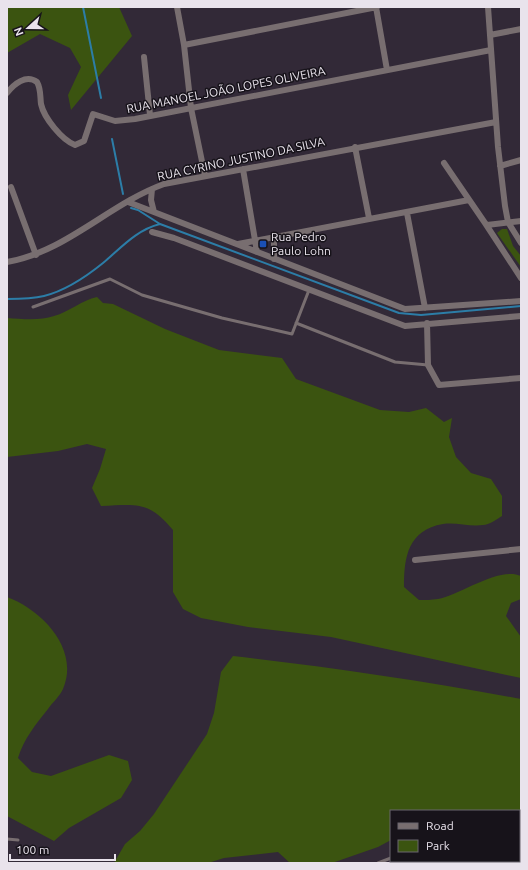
<svg xmlns="http://www.w3.org/2000/svg" width="528" height="870" font-family="Ubuntu,sans-serif">
  <rect width="100%" height="100%" fill="#322937"/>
  <path fill="#3b5410" d="M7 7H119L132 36 71 110 68 95 81 67 70 48 40 34 7 53Z
    M502 229H507L513 246 521 256V267L497 233Z
    M97 297 103 303 113 304 165 329 219 350 282 358 296 379 380 410 409 412 426 408 444 422 452 418 449 437 456 457 471 473 491 479 502 496V516C497 519 489 525 483 525 470 527 456 522 443 524 408 530 404 557 404 587L419 600C425 600 432 600 438 599 460 595 499 566 521 576V599L511 603 506 616 521 637V678L331 637 248 627 201 618 183 609 173 592V530C148 500 136 505 101 506L92 488 100 469 106 449 87 444 58 451 7 457V318C22 319 40 321 54 316 69 312 82 300 97 297Z
    M7 597C42 610 80 649 63 689 60 696 52 703 48 709 35 725 24 739 18 758L32 772 51 776 109 755 128 761 132 780 121 798 69 828 54 841 7 816Z
    M233 656C330 667 425 681 521 699V863H423L424 861H519V811H391V840L378 847 332 863H290L278 852 224 858 208 863H114L125 844 140 831 154 814 207 734 214 713 221 672Z"/>
  <g fill="none" stroke-linecap="round" stroke-linejoin="round">
    <path stroke="#2c7da7" stroke-width="2" d="M83 7 101 98
      M112 139 123 194
      M131 208 138 210 160 224 399 313 421 315 521 306
      M7 299C19 299 32 299 44 296 64 291 87 276 103 263 121 248 136 230 160 224"/>
    <path stroke="#786e70" stroke-width="3" d="M33 307 110 279 142 295 222 318 292 334 309 290
      M296 323 395 362 428 365
      M7 839 18 840
      M378 863 391 858"/>
    <path stroke="#786e70" stroke-width="6" d="M177 7 184 45 191 108 205 176
      M376 7 387 70
      M488 7 498 147 505 206 508 222 521 243
      M490 35 521 29
      M184 45 377 7
      M144 57 150 115
      M7 93C14 84 26 74 37 82 41 89 40 96 41 104 44 118 62 140 75 145L84 141 93 114 115 121 135 119 491 50
      M355 147 369 218
      M444 163 485 223 521 278
      M500 166 521 160
      M243 169 257 252
      M11 187 36 255
      M152 189 151 200 154 212
      M128 202 405 309 521 301
      M407 213 425 308
      M487 225 521 221
      M152 232 174 238 405 326 521 316
      M274 237V259
      M238 244 469 200
      M7 262C66 252 109 204 164 184L496 122
      M427 323 428 365 439 385 521 378
      M415 560 521 549"/>
  </g>
  <rect fill="#1a4fb4" stroke="#17131a" stroke-width="1.5" x="259" y="240" width="8" height="8" rx="2"/>
  <g text-anchor="middle" stroke-width="3" stroke-linejoin="round" paint-order="stroke">
    <g font-size="12" fill="#e9e3ec" stroke="#17131a">
      <text transform="translate(226 90) rotate(-11)" y="4">RUA MANOEL JOÃO LOPES OLIVEIRA</text>
      <text transform="translate(241 159) rotate(-12)" y="4">RUA CYRINO JUSTINO DA SILVA</text>
    </g>
    <g font-size="12" fill="#e9e3ec" stroke="#17131a" text-anchor="start">
      <text x="271" y="241">Rua Pedro<tspan x="271" dy="14">Paulo Lohn</tspan></text>
    </g>
  </g>
  <rect width="528" height="870" fill="none" stroke="#e9e3ec" stroke-width="16"/>
  <rect x="390" y="810" width="130" height="52" fill="#17131a" stroke="#6b666e"/>
  <rect x="398" y="823" width="20" height="6" fill="#786e70" stroke="#6b666e"/>
  <text x="426" y="830" font-size="12" fill="#e9e3ec">Road</text>
  <rect x="398" y="840" width="20" height="12" fill="#3b5410" stroke="#6b666e"/>
  <text x="426" y="850" font-size="12" fill="#e9e3ec">Park</text>
  <g transform="translate(28 28) rotate(249)" stroke="#17131a" stroke-width="3" paint-order="stroke">
  <path d="M0-3L7 15L0 10L-7 15Z" fill="#e9e3ec"/>
  <text y="-6" font-size="11" font-weight="bold" text-anchor="middle" fill="#e9e3ec">N</text>
  </g>
  <path d="M10 854v6h105v-6" fill="none" stroke="#e9e3ec" stroke-width="2"/>
  <text x="16" y="854" font-size="12" fill="#e9e3ec" stroke="#17131a" stroke-width="3" paint-order="stroke">100 m</text>
</svg>
